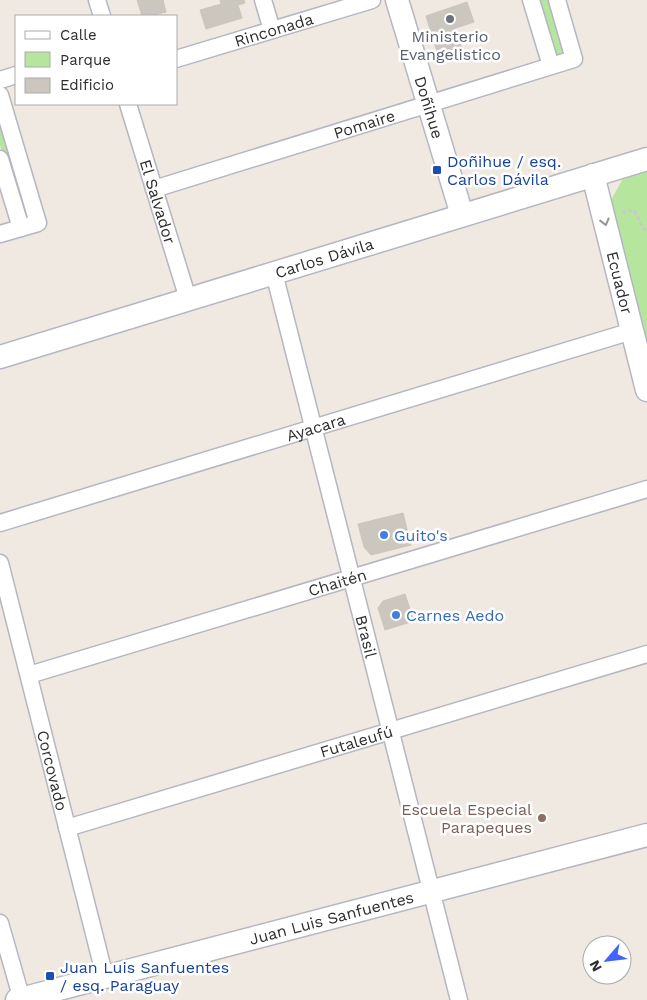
<svg xmlns="http://www.w3.org/2000/svg" width="647" height="1000" font-family="'Work Sans',sans-serif">
  <rect width="100%" height="100%" fill="#efe9e1"/>
  <path fill="#b6e59e" d="M535 0H553L570 56 554 61Z
    M0 103 32 216 22 218 0 145Z
    M647 168V346L611 200 625 175Z"/>
  <path fill="#cbc7bf" stroke="#cbc5ba" d="M137 0H163L166 12 150 16H142Z
    M220 0H244L245 3 238 5 242 18 206 29 200 10 221 4Z
    M467 2 474 22 432 36 426 16Z
    M455 28 462 49 439 57 432 36Z
    M403 513 411 545 371 555 364 547 358 524Z
    M405 594 414 621 385 630 378 608 383 601Z"/>
  <g fill="none" stroke-linecap="round" stroke-linejoin="round">
    <defs>
      <g id="street">
        <path d="M97 0 102 16"/>
        <path d="M263 0 272 30"/>
        <path d="M531 0 551 66"/>
        <path id="s1" d="M176 59 372 0"/>
        <path d="M0 80 16 75"/>
        <path d="M0 95 38 223 0 234"/>
        <path id="s2" d="M128 104 188 299"/>
        <path d="M0 159 21 228"/>
        <path id="s3" d="M154 189 574 59 557 0"/>
        <path id="s4" d="M274 273 459 1000"/>
        <path id="s5" d="M0 523 632 331"/>
        <path id="s6" d="M0 563 105 977"/>
        <path id="s7" d="M29 675 647 489"/>
        <path id="s8" d="M67 828 647 654"/>
        <path d="M0 923 22 1000"/>
      </g>
      <g id="secondary">
        <path id="s9" d="M397 0 462 215"/>
        <path id="s10" d="M593 175 647 390"/>
        <path id="s11" d="M0 357 647 159"/>
        <path id="s12" d="M17 1000 647 835"/>
      </g>
    </defs>
    <use href="#street" stroke="#b4b7c1" stroke-width="19"/>
    <use href="#secondary" stroke="#b4b7c1" stroke-width="25"/>
    <path stroke="#c9c9c9" stroke-width="3" stroke-dasharray="4 2.5" stroke-linecap="butt" d="M622 212 634 210 643 228 647 231"/>
    <use href="#street" stroke="#fff" stroke-width="16"/>
    <use href="#secondary" stroke="#fff" stroke-width="22"/>
  </g>
  <defs><path id="oneway-chevron" d="M-2-3.5L2.5 0L-2 3.5" fill="none" stroke-width="1.6" stroke-linecap="round" stroke-linejoin="round" transform="scale(1.25)"/></defs>
  <use stroke="#969696" href="#oneway-chevron" transform="translate(605 222) rotate(76)"/>
  <circle fill="#6b7280" stroke="#fff" stroke-width="2" cx="450" cy="19" r="5"/>
  <g fill="#1a4fb4" stroke="#fff" stroke-width="2">
    <rect x="432" y="165" width="10" height="10" rx="2.5"/>
    <rect x="45" y="971" width="10" height="10" rx="2.5"/>
  </g>
  <g fill="#3f7fe0" stroke="#fff" stroke-width="2">
    <circle cx="384" cy="535" r="5"/>
    <circle cx="396" cy="615" r="5"/>
  </g>
  <circle fill="#8d6e63" stroke="#fff" stroke-width="2" cx="542" cy="818" r="5"/>
  <g text-anchor="middle" stroke-width="5" stroke-linejoin="round" paint-order="stroke">
    <g font-size="16" fill="#2e2e2e" stroke="#fff">
      <text dy="6" stroke="none"><textPath href="#s1" startOffset="102">Rinconada</textPath></text>
      <text dy="6" stroke="none"><textPath href="#s9" startOffset="112">Doñihue</textPath></text>
      <text dy="6" stroke="none"><textPath href="#s3" startOffset="220">Pomaire</textPath></text>
      <text dy="6" stroke="none"><textPath href="#s2" startOffset="102">El Salvador</textPath></text>
      <text dy="6" stroke="none"><textPath href="#s11" startOffset="339">Carlos Dávila</textPath></text>
      <text dy="6" stroke="none"><textPath href="#s10" startOffset="111">Ecuador</textPath></text>
      <text dy="6" stroke="none"><textPath href="#s5" startOffset="330">Ayacara</textPath></text>
      <text dy="6" stroke="none"><textPath href="#s7" startOffset="322">Chaitén</textPath></text>
      <text dy="6" stroke="none"><textPath href="#s4" startOffset="375">Brasil</textPath></text>
      <text dy="6" stroke="none"><textPath href="#s8" startOffset="302">Futaleufú</textPath></text>
      <text dy="6" stroke="none"><textPath href="#s6" startOffset="214">Corcovado</textPath></text>
      <text dy="6" stroke="none"><textPath href="#s12" startOffset="325">Juan Luis Sanfuentes</textPath></text>
    </g>
    <g font-size="16" fill="#5b616d" stroke="#fff">
      <text x="450" y="42">Ministerio<tspan x="450" dy="18">Evangelistico</tspan></text>
    </g>
    <g font-size="16" fill="#164399" stroke="#fff" text-anchor="start">
      <text x="447" y="167">Doñihue / esq.<tspan x="447" dy="18">Carlos Dávila</tspan></text>
      <text x="60" y="973">Juan Luis Sanfuentes<tspan x="60" dy="18">/ esq. Paraguay</tspan></text>
    </g>
    <g font-size="16" fill="#366cbe" stroke="#fff" text-anchor="start">
      <text x="394" y="541">Guito's</text>
      <text x="406" y="621">Carnes Aedo</text>
    </g>
    <g font-size="16" fill="#785e54" stroke="#fff" text-anchor="end">
      <text x="532" y="815">Escuela Especial<tspan x="532" dy="18">Parapeques</tspan></text>
    </g>
  </g>
  <rect x="15" y="15" width="162" height="90" fill="#ffffff" stroke="#ababab"/>
  <rect x="25" y="31" width="25" height="8" fill="#ffffff" stroke="#ababab"/>
  <text x="60" y="40" font-size="15" fill="#2e2e2e">Calle</text>
  <rect x="25" y="52" width="25" height="15" fill="#b6e59e" stroke="#ababab"/>
  <text x="60" y="65" font-size="15" fill="#2e2e2e">Parque</text>
  <rect x="25" y="78" width="25" height="15" fill="#cbc7bf" stroke="#ababab"/>
  <text x="60" y="90" font-size="15" fill="#2e2e2e">Edificio</text>
  <g transform="translate(607 960) rotate(242)"><circle r="24" fill="#ffffff" stroke="#ababab"/>
  <path d="M0-4L9 19L0 12L-9 19Z" fill="#4264fb"/>
  <text y="-8" font-size="14" font-weight="bold" text-anchor="middle" fill="#2e2e2e">N</text>
  </g>
</svg>
